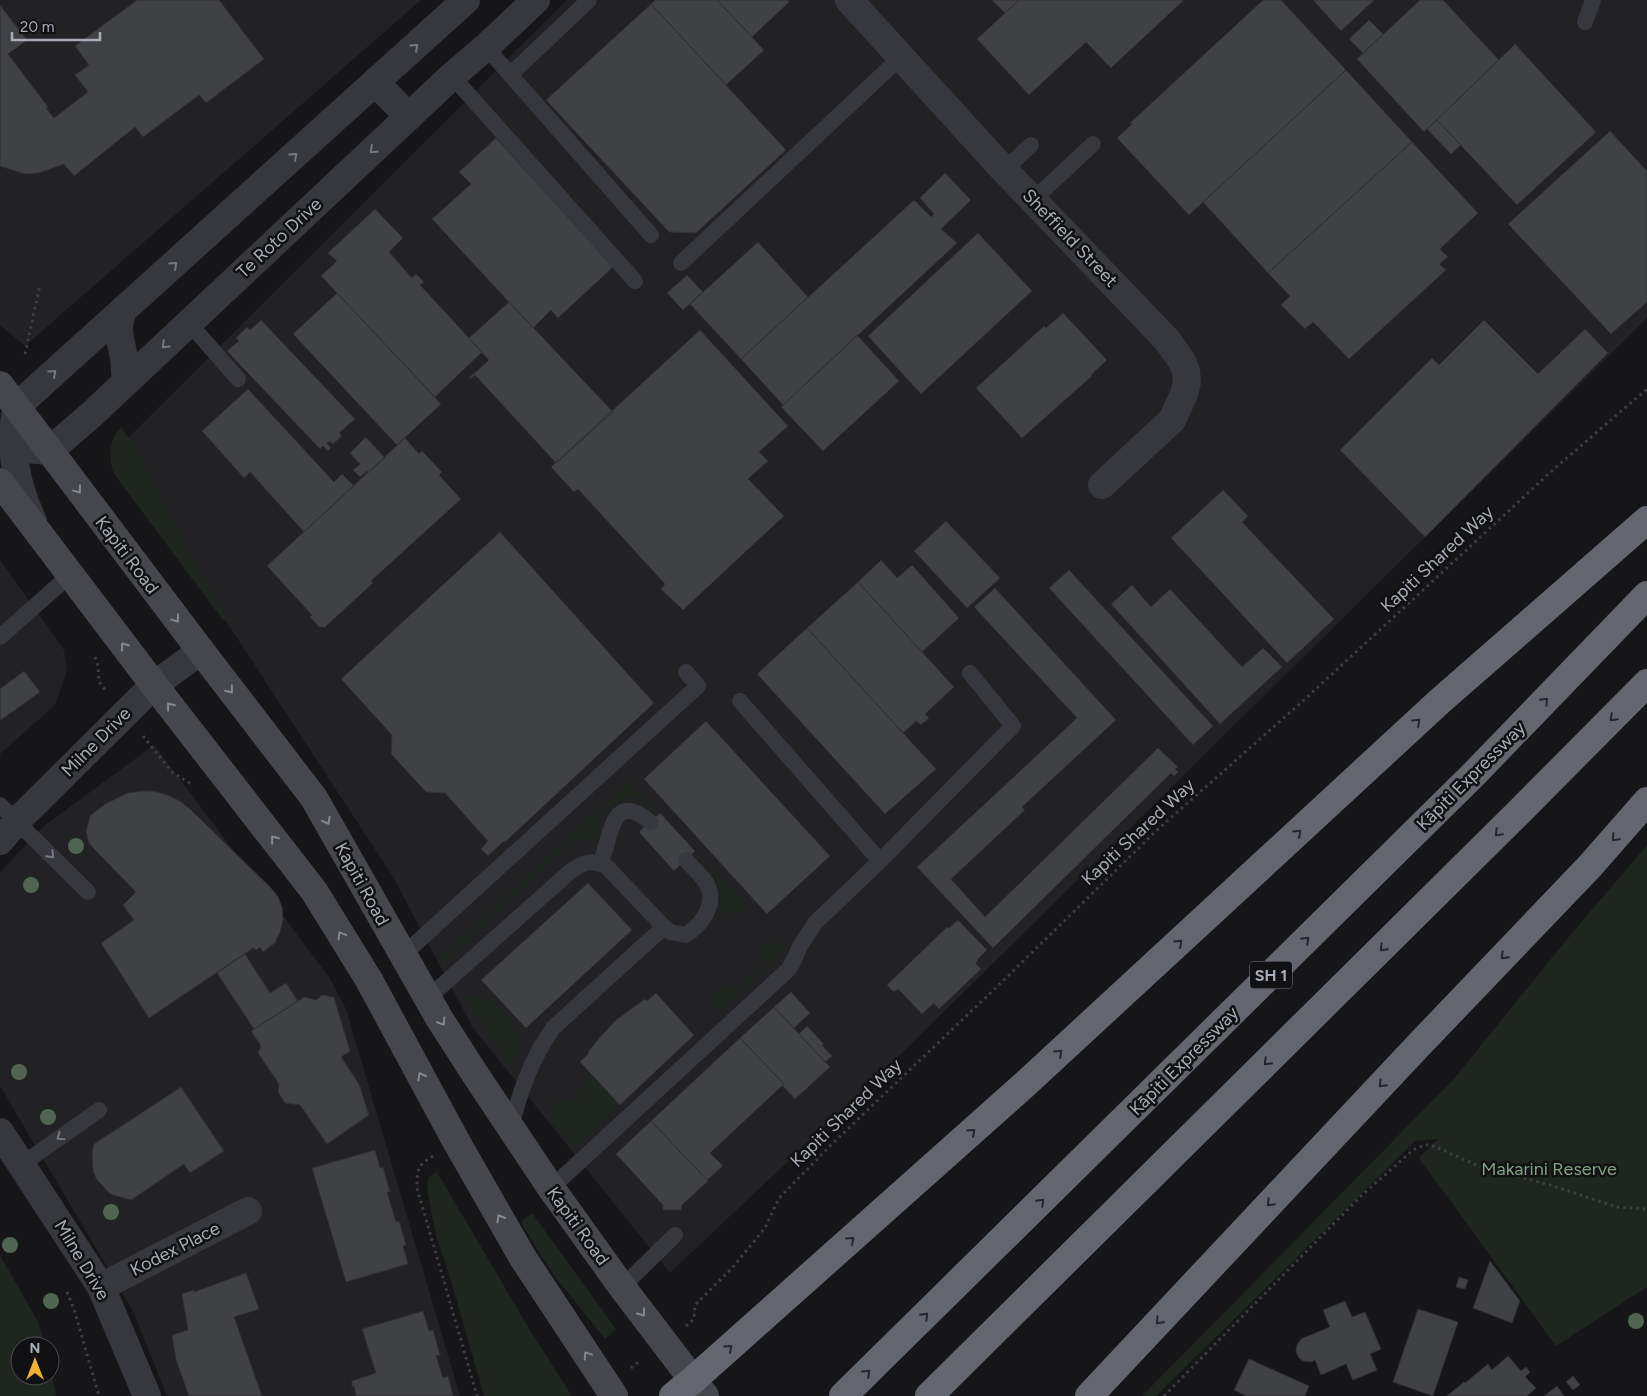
<svg xmlns="http://www.w3.org/2000/svg" width="1647" height="1396" font-family="Figtree,sans-serif">
  <rect width="100%" height="100%" fill="#161618"/>
  <path fill="#222225" d="M0 0H421L25 346 0 325Z
    M567 0H1647V318L891 1064 670 1273 473 1028 393 877 115 451Z
    M0 560 64 650 67 670 55 705 0 754Z
    M154 745 329 977 346 1009 460 1396H167L132 1309 0 1086V872L44 826Z"/>
  <path fill="#1e261f" d="M121 427 139 453 196 564 228 621 223 620 114 474C108 459 109 439 121 427Z
    M629 781 660 813 657 815C651 809 646 803 639 799 624 794 607 805 602 818 600 823 601 829 601 834L595 840H578L571 843 444 963 441 957Z
    M1647 845V1287L1556 1346 1419 1158 1438 1139 1415 1141 1156 1396H1142L1453 1080 1572 933Z
    M711 868 750 910 719 915C723 894 721 887 707 871Z
    M778 941 786 950 720 1011 710 999 727 983 736 990 768 961 755 947Z
    M468 995C476 996 483 997 491 1001 501 1006 518 1029 519 1041 519 1051 515 1059 512 1067L464 997Z
    M590 1072 620 1105 573 1148 551 1120 558 1097 572 1102Z
    M437 1172 528 1327 572 1396H484L450 1277 436 1235 428 1195 427 1182 430 1176Z
    M532 1213 616 1329 605 1339 556 1278 535 1246 521 1222Z
    M0 1255 37 1320 46 1346H20V1376H50V1366L56 1396H0Z"/>
  <path fill="#404145" stroke="#303034" d="M137 0H219L264 59 206 103 199 95 143 137 135 127 74 176 64 164 39 173 25 174 0 166V5L27 40 8 54 48 107 46 108 54 118 88 92 75 75 89 65 75 46Z
    M655 0H717L764 50 726 85 651 4Z
    M717 0H788L789 2 752 37Z
    M992 0H1019L1005 13Z
    M1019 0H1184L1111 68 1086 42 1029 95 977 39Z
    M1263 0H1281L1346 70 1189 215 1117 138 1132 124 1130 123Z
    M1313 0H1374L1341 31Z
    M1420 0H1443L1499 60 1424 132 1357 59Z
    M651 4 786 150 696 233 669 232 546 100Z
    M1369 20 1383 34 1363 53 1349 39Z
    M1515 44 1596 132 1517 205 1437 120Z
    M1346 70 1412 142 1268 273 1203 202Z
    M1437 120 1461 145 1451 154 1427 129Z
    M1610 131 1647 171V302L1611 334 1508 224Z
    M496 138 613 267 558 318 551 310 533 328 432 219 471 184 459 172Z
    M1412 142 1478 213 1440 249 1448 257 1439 264 1446 270 1349 359 1313 322 1305 329 1281 305 1290 296 1268 273Z
    M945 173 971 200 941 229 957 243 783 405 741 359 914 200 931 217 934 214 920 198Z
    M375 209 403 238 389 252 412 278 416 274 424 282 420 285 482 352 435 397 321 276 337 261 328 253Z
    M978 233 1032 291 921 394 868 336Z
    M758 242 808 297 741 359 690 304Z
    M687 275 703 292 683 310 667 293Z
    M337 293 441 404 397 445 293 334Z
    M509 302 613 412 556 463 475 375 470 379 469 378 489 360 469 338Z
    M1063 313 1107 360 1091 375 1092 376 1022 438 976 388 1044 326 1046 328Z
    M261 320 355 419 339 433 342 436 333 444 329 441 327 443 331 448 328 451 323 446 320 449 227 351 239 341 236 338 247 327 250 330Z
    M1484 320 1538 374 1585 329 1608 353 1425 537 1340 450 1432 358 1439 365Z
    M700 330 788 426 759 452 768 461 748 479 784 516 683 610 661 589 665 584 578 489 574 492 551 467Z
    M857 335 899 381 823 451 781 407Z
    M248 389 334 482 342 474 354 486 304 532 250 472 244 478 202 431Z
    M366 437 385 458 368 473 367 471 360 477 353 470 360 464 350 453Z
    M405 438 419 454 422 451 442 472 439 475 461 499 371 581 373 583 324 628 322 626 320 628 310 617 312 615 267 566Z
    M1223 490 1248 516 1242 522 1334 619 1287 663 1171 538Z
    M946 521 1000 578 967 608 914 551Z
    M500 532 654 703 505 842 504 841 488 856 481 849 488 841 445 793 426 792 391 754 392 735 341 679Z
    M881 560 897 578 912 565 959 618 922 652 858 582Z
    M1069 570 1213 726 1193 745 1049 588Z
    M858 582 954 687 925 714 929 718 921 725 916 721 903 733 807 628Z
    M1132 585 1151 607 1170 589 1242 667 1263 648 1282 667 1220 724 1111 604Z
    M995 588 1116 720 1022 807 1025 810 951 879 985 917 1158 748 1178 767 1175 769 1178 772 1174 776 1171 773 993 948 917 867 1077 718 974 607Z
    M807 628 936 769 885 814 757 674Z
    M24 671 40 692 1 720 0 718V689Z
    M706 721 830 856 767 914 644 779Z
    M141 791H153L167 795 180 801 190 809 271 888 278 897 282 907 283 920 280 932 275 943 263 952 260 947 256 950 253 948 149 1018 101 943 134 920 123 905 136 892 93 848 89 843 86 832 90 816 105 804 128 793Z
    M660 813 695 851 674 871 639 832Z
    M588 883 632 930 526 1028 481 980Z
    M958 920 987 950 978 959 976 964 981 969 939 1009 934 1003 922 1014 898 989 894 992 887 985 947 927 949 928Z
    M245 954 270 993 286 983 298 1001 254 1029 217 973Z
    M791 992 810 1013 794 1028 774 1007Z
    M656 993 694 1035 620 1105 580 1062 589 1053 588 1052 601 1036 616 1020 645 999 647 1001Z
    M322 995 334 997 350 1051 341 1057 359 1084 369 1115 327 1144 300 1105 285 1103 278 1092 279 1084 258 1053 261 1046 251 1031 304 997 316 1000Z
    M774 1007 830 1067 795 1099 782 1085 784 1084 740 1038Z
    M807 1026 824 1044 822 1045 832 1056 825 1062 799 1034Z
    M740 1038 784 1084 710 1153 723 1166 707 1180 651 1121Z
    M181 1087 224 1151 190 1173 184 1164 131 1200 110 1194 97 1180 93 1171 92 1153 94 1144Z
    M651 1121 708 1181 682 1205 681 1210H663V1205L616 1154Z
    M375 1150 380 1168 383 1167 390 1192H387L396 1222 399 1221 406 1245 403 1246 408 1264 346 1282 312 1168Z
    M1490 1261 1520 1301 1512 1323 1473 1308Z
    M246 1273 259 1309 234 1317 262 1396H189L176 1360 172 1335 188 1330 182 1294 194 1290V1292Z
    M1459 1277 1468 1280 1465 1289 1456 1287Z
    M1345 1301 1352 1317 1365 1312 1381 1349 1370 1354 1377 1370 1353 1380 1346 1364 1321 1375 1315 1360 1311 1362 1303 1361 1299 1358 1296 1352 1297 1345 1301 1339 1330 1327 1323 1310Z
    M1418 1309 1458 1322 1433 1396 1393 1382Z
    M423 1311 429 1331 433 1330 440 1355 436 1356 443 1378 448 1376 453 1396H356L354 1386 352 1387V1381L376 1373 362 1329Z
    M1508 1356 1521 1371 1526 1367 1530 1372 1525 1377 1536 1388 1527 1396H1447L1464 1382 1465 1383 1488 1364 1492 1370Z
    M1249 1359 1309 1386 1305 1396H1246L1234 1390Z
    M1573 1376 1580 1385 1573 1390 1566 1382Z
    M1557 1386 1564 1396H1544Z"/>
  <g fill="none" stroke-linecap="round" stroke-linejoin="round">
    <path stroke="#3d3f44" stroke-width="3" stroke-dasharray="2.5 4" stroke-linecap="butt" d="M25 354 40 285
      M95 657 98 666 99 682 107 692
      M143 736 172 772 193 785
      M433 1156C417 1165 417 1171 417 1188L477 1396
      M67 1292 74 1309 99 1396
      M686 1326 694 1319 695 1305 733 1267 765 1228 779 1198 832 1144 1004 980 1156 831 1304 700 1554 469 1647 389
      M631 1368 641 1360
      M1164 1396 1361 1196 1413 1150 1424 1145H1431L1481 1167 1550 1185 1617 1207 1647 1209"/>
    <path stroke="#37383d" stroke-width="16" d="M1585 22 1593 0
      M486 47 651 235
      M510 75 589 0
      M452 76 635 281
      M1004 170 1031 145
      M1033 200 1093 144
      M681 263 901 57
      M189 323 238 379
      M0 637 70 575
      M740 701 880 861
      M0 805 88 892
      M600 864C611 841 610 788 650 822
      M403 955 698 686 686 672
      M428 998 572 870C587 861 590 860 606 866L664 927 670 932 686 935C702 924 717 905 707 884 702 876 692 867 686 860
      M511 1128C519 1093 532 1058 553 1028L664 927
      M21 1165 99 1110
      M551 1188 789 969 794 960 800 946 815 923 880 861 1013 726 970 673
      M622 1287 675 1235"/>
    <path stroke="#37383d" stroke-width="28" d="M849 0 1004 170 1167 340 1182 361 1186 371 1187 382 1184 394 1179 405 1172 420 1102 485
      M0 841 17 821 154 685 201 651
      M0 1132 101 1287 147 1396
      M101 1287 248 1211"/>
    <path stroke="#37383d" stroke-width="28" d="M375 82 409 117
      M125 308C114 326 121 340 124 358 125 366 125 374 126 382
      M27 449 49 451 91 415 452 76 486 47 536 0
      M33 521C16 486 8 444 17 406L466 0"/>
    <path stroke="#45474d" stroke-width="28" d="M0 385 201 651 314 798 439 1018 473 1071 551 1188 622 1287 705 1396
      M0 482 154 685 314 891 369 980 456 1141 523 1258 614 1396"/>
    <path stroke="#63666e" stroke-width="28" d="M673 1396 693 1380 1023 1086 1440 701 1647 520
      M843 1396 1474 774 1647 595
      M929 1396 1519 812 1647 683
      M1089 1396 1415 1049 1590 866 1647 801"/>
  </g>
  <g fill="#506452">
    <circle cx="76" cy="846" r="8"/>
    <circle cx="31" cy="885" r="8"/>
    <circle cx="19" cy="1072" r="8"/>
    <circle cx="48" cy="1117" r="8"/>
    <circle cx="111" cy="1212" r="8"/>
    <circle cx="10" cy="1245" r="8"/>
    <circle cx="51" cy="1301" r="8"/>
    <circle cx="1636" cy="1321" r="8"/>
  </g>
  <defs><path id="oneway-chevron" d="M-2-3.5L2.5 0L-2 3.5" fill="none" stroke-width="1.6" stroke-linecap="round" stroke-linejoin="round" transform="scale(1.25)"/></defs>
  <g stroke="#757881">
    <use href="#oneway-chevron" transform="translate(415 47) rotate(-42)"/>
    <use href="#oneway-chevron" transform="translate(373 150) rotate(137)"/>
    <use href="#oneway-chevron" transform="translate(294 156) rotate(-42)"/>
    <use href="#oneway-chevron" transform="translate(174 265) rotate(-42)"/>
    <use href="#oneway-chevron" transform="translate(165 345) rotate(136)"/>
    <use href="#oneway-chevron" transform="translate(53 373) rotate(-42)"/>
    <use href="#oneway-chevron" transform="translate(51 855) rotate(45)"/>
    <use href="#oneway-chevron" transform="translate(60 1137) rotate(145)"/>
  </g>
  <g stroke="#858993">
    <use href="#oneway-chevron" transform="translate(78 490) rotate(53)"/>
    <use href="#oneway-chevron" transform="translate(176 619) rotate(53)"/>
    <use href="#oneway-chevron" transform="translate(124 646) rotate(-127)"/>
    <use href="#oneway-chevron" transform="translate(230 690) rotate(52)"/>
    <use href="#oneway-chevron" transform="translate(170 706) rotate(-128)"/>
    <use href="#oneway-chevron" transform="translate(327 821) rotate(61)"/>
    <use href="#oneway-chevron" transform="translate(274 839) rotate(-128)"/>
    <use href="#oneway-chevron" transform="translate(341 935) rotate(-121)"/>
    <use href="#oneway-chevron" transform="translate(442 1022) rotate(58)"/>
    <use href="#oneway-chevron" transform="translate(421 1076) rotate(-119)"/>
    <use href="#oneway-chevron" transform="translate(500 1218) rotate(-120)"/>
    <use href="#oneway-chevron" transform="translate(642 1313) rotate(54)"/>
    <use href="#oneway-chevron" transform="translate(587 1355) rotate(-124)"/>
  </g>
  <g stroke="#26262a">
    <use href="#oneway-chevron" transform="translate(1545 701) rotate(-46)"/>
    <use href="#oneway-chevron" transform="translate(1613 718) rotate(135)"/>
    <use href="#oneway-chevron" transform="translate(1417 722) rotate(-43)"/>
    <use href="#oneway-chevron" transform="translate(1298 833) rotate(-43)"/>
    <use href="#oneway-chevron" transform="translate(1498 833) rotate(135)"/>
    <use href="#oneway-chevron" transform="translate(1615 838) rotate(131)"/>
    <use href="#oneway-chevron" transform="translate(1306 940) rotate(-45)"/>
    <use href="#oneway-chevron" transform="translate(1179 943) rotate(-43)"/>
    <use href="#oneway-chevron" transform="translate(1383 948) rotate(135)"/>
    <use href="#oneway-chevron" transform="translate(1504 956) rotate(134)"/>
    <use href="#oneway-chevron" transform="translate(1059 1053) rotate(-43)"/>
    <use href="#oneway-chevron" transform="translate(1267 1062) rotate(135)"/>
    <use href="#oneway-chevron" transform="translate(1382 1084) rotate(133)"/>
    <use href="#oneway-chevron" transform="translate(972 1132) rotate(-42)"/>
    <use href="#oneway-chevron" transform="translate(1041 1202) rotate(-45)"/>
    <use href="#oneway-chevron" transform="translate(1270 1203) rotate(133)"/>
    <use href="#oneway-chevron" transform="translate(851 1240) rotate(-42)"/>
    <use href="#oneway-chevron" transform="translate(925 1316) rotate(-45)"/>
    <use href="#oneway-chevron" transform="translate(1159 1321) rotate(133)"/>
    <use href="#oneway-chevron" transform="translate(729 1348) rotate(-42)"/>
    <use href="#oneway-chevron" transform="translate(867 1373) rotate(-44)"/>
  </g>
  <g text-anchor="middle" stroke-width="5" stroke-linejoin="round" paint-order="stroke">
    <rect fill="#111113" stroke="#7b7e86" stroke-width="1" x="1250" y="961.5" width="42" height="27" rx="4"/>
    <g font-size="16" font-weight="bold" fill="#a8adb8">
      <text x="1271" y="981">SH 1</text>
    </g>
    <g font-size="18" fill="#a8adb8" stroke="#111113">
      <text transform="translate(279 238) rotate(-43)" y="6">Te Roto Drive</text>
      <text transform="translate(1070 238) rotate(46)" y="6">Sheffield Street</text>
      <text transform="translate(127 555) rotate(53)" y="6">Kapiti Road</text>
      <text transform="translate(1437 559) rotate(-43)" y="6">Kapiti Shared Way</text>
      <text transform="translate(96 742) rotate(-45)" y="6">Milne Drive</text>
      <text transform="translate(1471 776) rotate(-45)" y="6">Kāpiti Expressway</text>
      <text transform="translate(1138 832) rotate(-43)" y="6">Kapiti Shared Way</text>
      <text transform="translate(362 884) rotate(61)" y="6">Kapiti Road</text>
      <text transform="translate(1184 1061) rotate(-45)" y="6">Kāpiti Expressway</text>
      <text transform="translate(846 1113) rotate(-44)" y="6">Kapiti Shared Way</text>
      <text transform="translate(578 1226) rotate(54)" y="6">Kapiti Road</text>
      <text transform="translate(175 1249) rotate(-27)" y="6">Kodex Place</text>
      <text transform="translate(82 1260) rotate(59)" y="6">Milne Drive</text>
    </g>
    <g font-size="18" fill="#7fa381" stroke="#111113">
      <text x="1549" y="1175">Makarini Reserve</text>
    </g>
  </g>
  <g transform="translate(35 1361)"><circle r="24" fill="#111113" stroke="#4d4f55"/>
  <path d="M0-4L9 19L0 12L-9 19Z" fill="#f2b134"/>
  <text y="-8" font-size="14" font-weight="bold" text-anchor="middle" fill="#a8adb8">N</text>
  </g>
  <path d="M12 32v8h88v-8" fill="none" stroke="#a8adb8" stroke-width="2.5"/>
  <text x="20" y="32" font-size="15" fill="#a8adb8" stroke="#111113" stroke-width="4" paint-order="stroke">20 m</text>
</svg>
